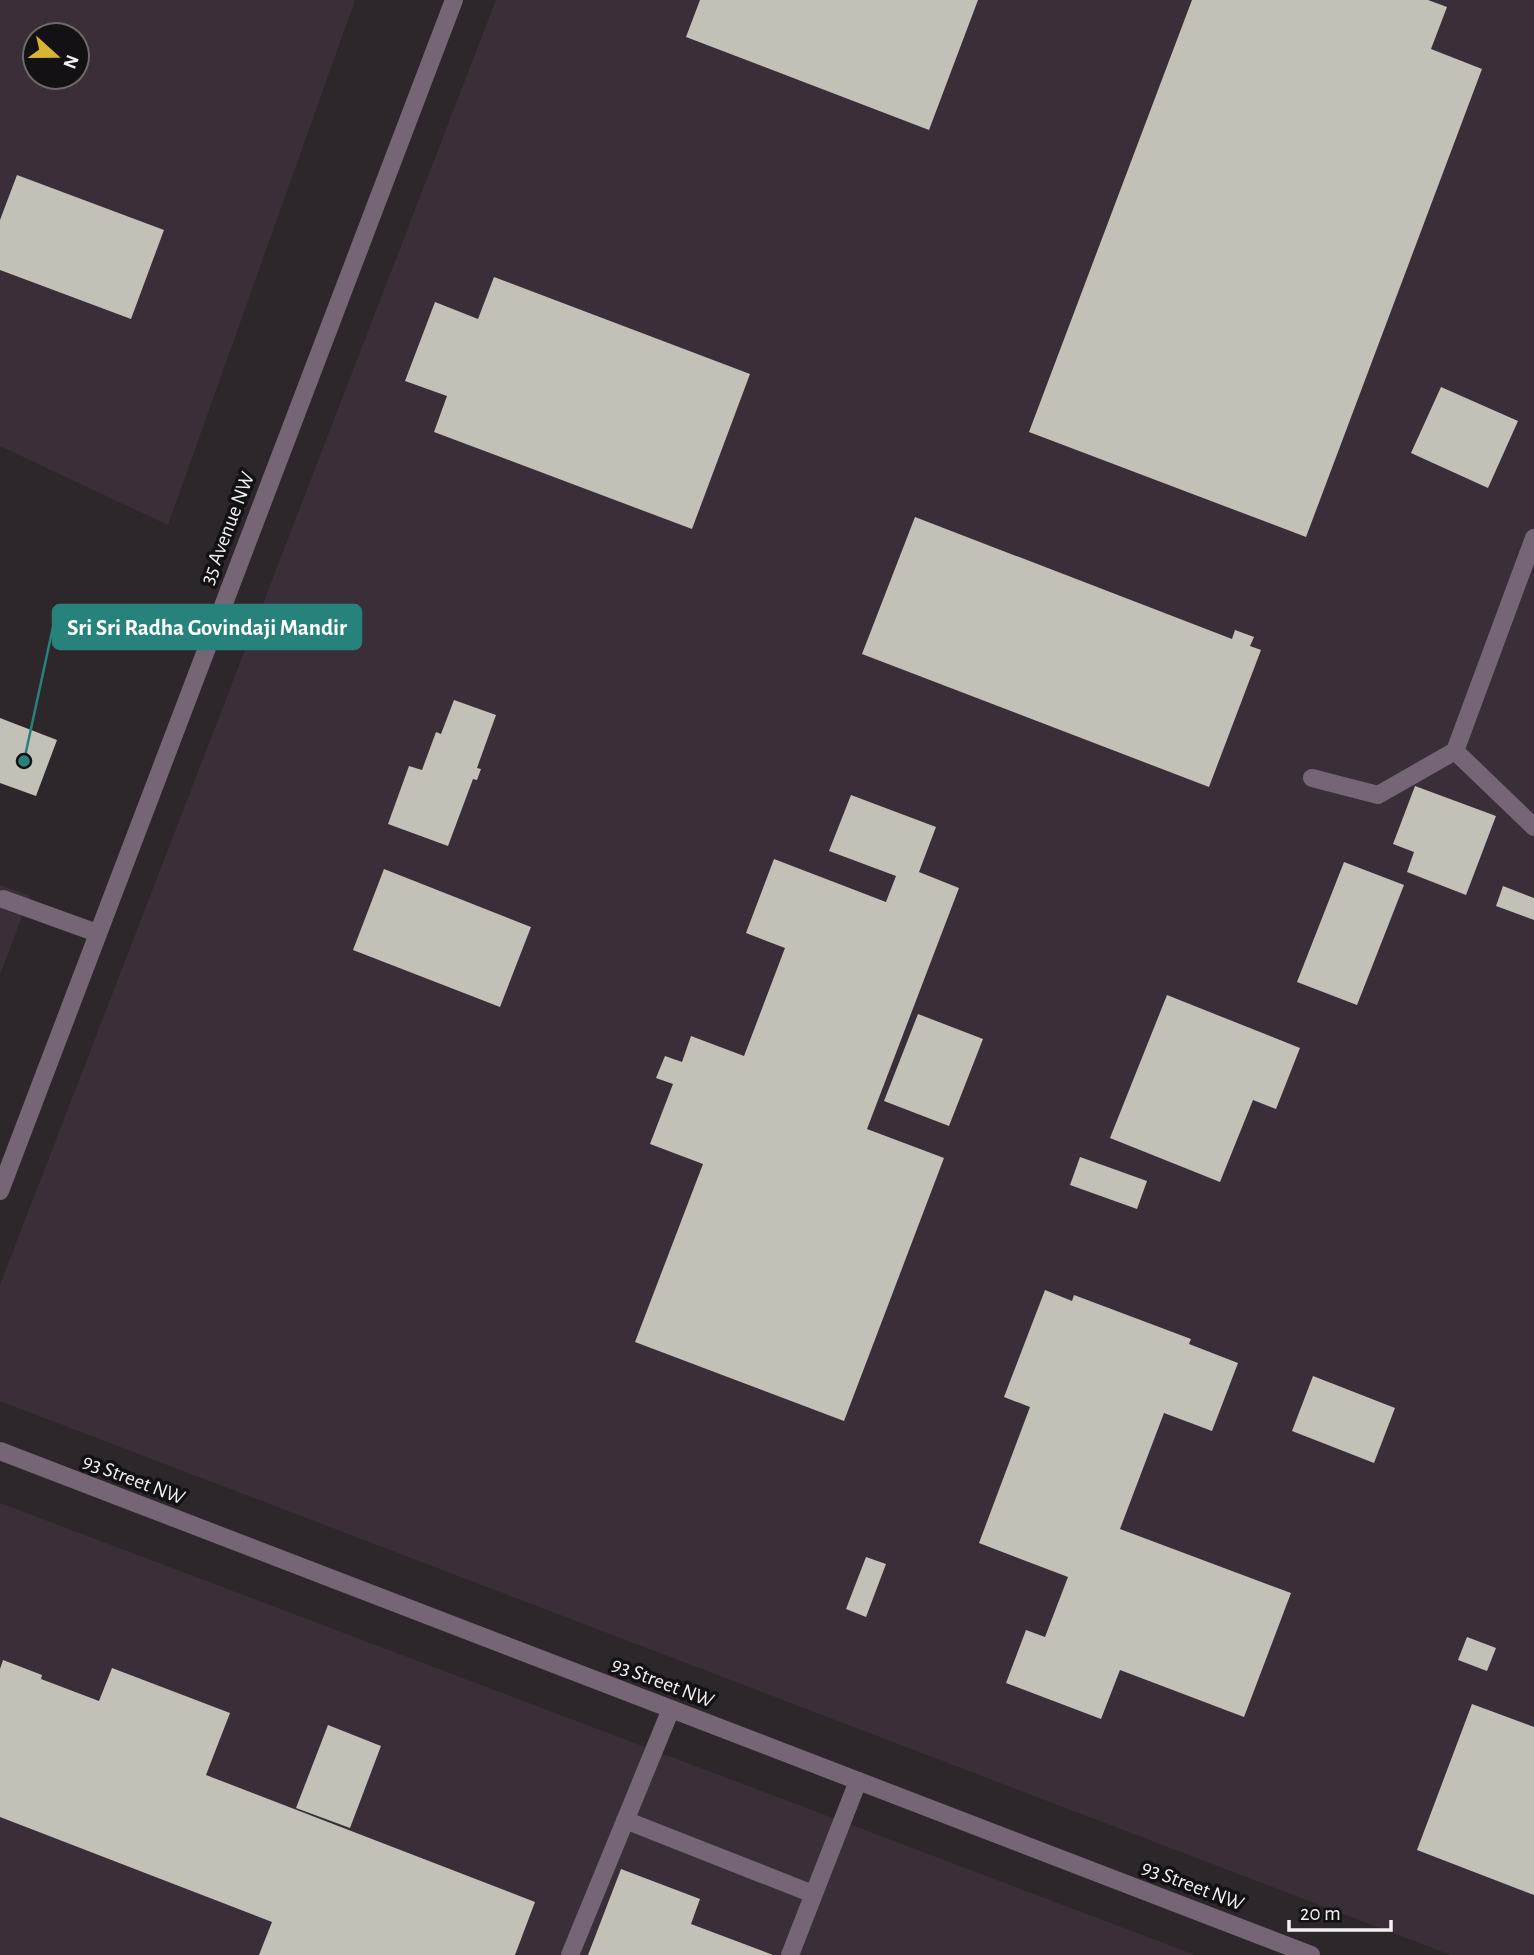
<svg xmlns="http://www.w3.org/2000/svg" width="1534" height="1955" font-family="'Alegreya Sans',sans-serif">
  <rect width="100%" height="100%" fill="#2d272c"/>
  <path fill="#3a2f39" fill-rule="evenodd" d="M0 0H355L168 525 0 446ZM35 35H77V77H35Z
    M496 0H1534V1955H1451L0 1401V1285Z
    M0 885 30 896 0 974Z
    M0 1503 1195 1955H0Z"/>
  <path fill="#c3c0b7" d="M700 0H978L929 130 686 37Z
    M1192 0H1428L1447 7 1431 49 1482 69 1306 537 1029 432Z
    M17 175 164 230 131 319 0 270V220Z
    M494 277 750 374 692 529 434 432 447 396 405 381 435 302 478 319Z
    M1441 387 1518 421 1488 488 1411 453Z
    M915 517 1232 639 1235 630 1254 637 1250 646 1261 650 1209 787 862 654Z
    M454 700 496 715 477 768 481 769 477 780 473 779 448 846 388 824 409 766 422 770 436 732 441 734Z
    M0 718 57 740 36 796 0 783Z
    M1415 786 1496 816 1466 895 1407 872 1414 852 1393 844Z
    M851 795 936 827 919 872 959 888 867 1129 944 1158 844 1421 635 1342 703 1164 650 1144 673 1084 656 1078 665 1056 682 1062 691 1036 744 1056 785 948 746 933 774 859 886 902 896 876 829 851Z
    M1344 862 1404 885 1357 1005 1297 982Z
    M384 869 531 927 500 1007 353 950Z
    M1503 886 1534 898V920L1496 906Z
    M1167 995 1300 1048 1276 1109 1253 1100 1220 1182 1110 1138Z
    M918 1014 983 1039 949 1126 884 1101Z
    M1080 1157 1147 1181 1137 1209 1070 1185Z
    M1045 1290 1072 1301 1074 1295 1191 1339 1189 1344 1238 1363 1212 1431 1164 1413 1120 1529 1291 1593 1244 1717 1120 1670 1101 1719 1006 1683 1026 1630 1045 1637 1068 1577 979 1543 1030 1407 1004 1397Z
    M1313 1376 1395 1408 1374 1463 1292 1431Z
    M866 1557 886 1564 866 1617 846 1609Z
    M1467 1637 1496 1648 1487 1671 1458 1660Z
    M3 1660 42 1675 41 1679 99 1701 112 1668 230 1713 206 1775 535 1902 515 1955H259L272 1922 0 1817V1669Z
    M1472 1704 1534 1727V1895L1417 1850Z
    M328 1725 381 1746 350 1828 296 1808Z
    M621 1869 700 1899 691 1924 773 1955H588Z"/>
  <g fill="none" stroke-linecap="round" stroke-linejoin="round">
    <path stroke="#766575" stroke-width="18" d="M1534 538 1455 751 1534 827
      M1312 778 1378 795 1455 751
      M3 899 97 933
      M625 1820 813 1894
      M570 1955 671 1709
      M790 1955 858 1781"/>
    <path stroke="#766575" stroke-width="18" d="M0 1191 454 0
      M0 1451 1311 1955"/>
  </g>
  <g text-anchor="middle" stroke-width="7" stroke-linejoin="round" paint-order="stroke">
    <g font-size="21" fill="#f3eff2" stroke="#131113">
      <text transform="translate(227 528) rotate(-69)" y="7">35 Avenue NW</text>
      <text transform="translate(134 1479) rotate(21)" y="7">93 Street NW</text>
      <text transform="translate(663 1682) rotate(21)" y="7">93 Street NW</text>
      <text transform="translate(1193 1885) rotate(21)" y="7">93 Street NW</text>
    </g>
  </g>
  <path fill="none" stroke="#26827b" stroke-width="2.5" d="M24 761L53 627"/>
  <circle fill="#26827b" stroke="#131113" stroke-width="2.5" cx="24" cy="761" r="7"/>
  <rect fill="#26827b" stroke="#26827b" stroke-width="2.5" x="53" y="605" width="308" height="44" rx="7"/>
  <g font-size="23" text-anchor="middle" font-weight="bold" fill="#fff">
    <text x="207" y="635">Sri Sri Radha Govindaji Mandir</text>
  </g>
  <g transform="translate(56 56) rotate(111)"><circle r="33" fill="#131113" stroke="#6d6a6c" stroke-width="2"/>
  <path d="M0-5L12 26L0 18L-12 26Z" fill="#d7b434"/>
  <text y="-10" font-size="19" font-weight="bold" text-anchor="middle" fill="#f3eff2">N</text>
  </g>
  <path d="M1289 1920v10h102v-10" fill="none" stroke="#f3eff2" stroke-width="3.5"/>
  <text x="1300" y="1920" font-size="21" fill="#f3eff2" stroke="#131113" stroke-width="5" paint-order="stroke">20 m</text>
</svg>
